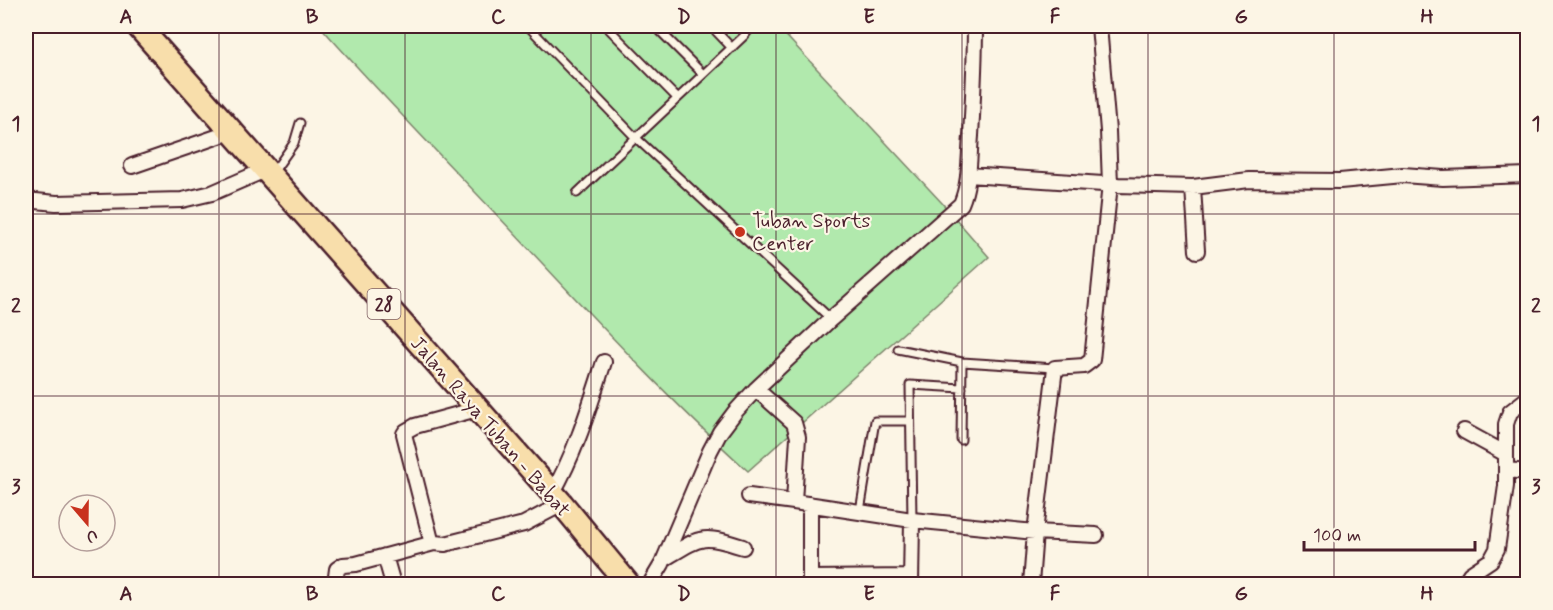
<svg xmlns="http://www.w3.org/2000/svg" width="1553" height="610" font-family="Mynerve,sans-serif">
  <rect width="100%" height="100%" fill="#fcf5e5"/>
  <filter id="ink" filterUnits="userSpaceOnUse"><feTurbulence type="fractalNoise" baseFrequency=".0167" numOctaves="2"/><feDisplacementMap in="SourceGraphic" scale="12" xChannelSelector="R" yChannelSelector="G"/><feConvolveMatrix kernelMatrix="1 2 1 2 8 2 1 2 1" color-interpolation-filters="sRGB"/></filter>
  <g filter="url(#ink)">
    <path fill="#b1e9ad" stroke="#7e846c" stroke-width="1.5" d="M320 26H777L943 204 989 257 748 471C665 396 589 313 512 231 448 163 382 96 320 26Z"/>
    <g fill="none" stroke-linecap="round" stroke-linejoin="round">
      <defs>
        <path id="service" d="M528 26 635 137 831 319
          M606 26 677 98
          M655 26 703 74
          M711 26 732 48
          M272 174 294 143 300 123
          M577 193 744 36 748 31 746 26
          M898 349 962 362 1055 368
          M961 440 962 362
          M860 511 875 421H910
          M912 520 910 385 962 388"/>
        <path id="minor" d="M132 166 231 132
          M968 175 1118 185 1193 187 1249 180 1340 181 1403 175 1443 178 1528 175
          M1193 187 1197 251
          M26 200 56 203 182 200 212 193 265 170
          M756 389 794 423 798 437 794 502 912 520 1035 532 1096 535
          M477 409 415 426 406 431 404 434 431 540 434 543 445 544 524 524 562 504
          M1464 431 1506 454
          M1506 470 1528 472
          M552 494C576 452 589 408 604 362
          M749 496 794 502
          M810 504V584
          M385 556 393 584
          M664 559C702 536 701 534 743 547
          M811 578 911 577
          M335 584 337 569 343 565 356 564 434 543
          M650 584 662 564 710 451 720 432 735 412 756 389 831 319 961 204C970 183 969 159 971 136 973 99 975 63 975 26
          M911 584 912 520
          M1031 584 1035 532 1055 368 1084 366 1092 360 1110 184 1108 131 1099 26
          M1464 584 1470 574 1491 560 1497 549 1506 486V424L1510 412 1528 398"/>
        <path id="trunk" d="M138 26 562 504 628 584"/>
      </defs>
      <use href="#service" stroke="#4a1f2b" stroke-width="11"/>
      <use href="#minor" stroke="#4a1f2b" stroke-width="18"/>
      <use href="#trunk" stroke="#4a1f2b" stroke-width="27"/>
      <use href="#service" stroke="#fcf5e5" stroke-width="7"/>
      <use href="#minor" stroke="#fcf5e5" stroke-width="14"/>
      <use href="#trunk" stroke="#f8deab" stroke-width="22"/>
    </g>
  </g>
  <path fill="none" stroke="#4a1f2b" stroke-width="1.5" stroke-opacity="0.55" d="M219 26V584M405 26V584M591 26V584M776 26V584M962 26V584M1148 26V584M1334 26V584M26 214H1528M26 396H1528"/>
  <circle fill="#c8321e" stroke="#fcf5e5" stroke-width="2" cx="740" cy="232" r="6"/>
  <g text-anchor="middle" stroke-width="4.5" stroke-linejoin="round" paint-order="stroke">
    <rect fill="#fcf5e5" stroke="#7f5f63" stroke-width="1.5" x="367.5" y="289" width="33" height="30" rx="4.5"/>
    <g font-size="18" font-weight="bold" fill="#4a1f2b">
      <text x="384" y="310">28</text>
    </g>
    <g font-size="20" fill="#4a1f2b" stroke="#fcf5e5" text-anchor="start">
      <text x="752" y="227">Tuban Sports<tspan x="752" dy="23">Center</tspan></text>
    </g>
    <g font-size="20" fill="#4a1f2b" stroke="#fcf5e5">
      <text transform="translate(491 426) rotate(49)" y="7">Jalan Raya Tuban - Babat</text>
    </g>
  </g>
  <rect width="1553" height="610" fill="none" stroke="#fcf5e5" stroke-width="66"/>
  <g transform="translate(87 523) rotate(160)"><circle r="28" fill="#fcf5e5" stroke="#b59f9b" stroke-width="1.5"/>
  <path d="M0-4.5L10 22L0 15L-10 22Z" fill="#c8321e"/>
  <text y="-9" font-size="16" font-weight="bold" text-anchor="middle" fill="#4a1f2b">U</text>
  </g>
  <path d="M1304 541v9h171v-9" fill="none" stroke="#4a1f2b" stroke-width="3"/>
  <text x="1313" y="541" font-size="18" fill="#4a1f2b" stroke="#fcf5e5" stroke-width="4.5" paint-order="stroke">100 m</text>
  <rect x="33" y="33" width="1487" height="544" fill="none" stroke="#4a1f2b" stroke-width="2"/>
  <g font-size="20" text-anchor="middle" font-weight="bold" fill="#4a1f2b">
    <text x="126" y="23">A</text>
    <text x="312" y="23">B</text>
    <text x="498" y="23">C</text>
    <text x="684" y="23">D</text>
    <text x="869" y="23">E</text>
    <text x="1055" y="23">F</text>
    <text x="1241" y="23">G</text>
    <text x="1427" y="23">H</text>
    <text x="16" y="130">1</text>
    <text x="1536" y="130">1</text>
    <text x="16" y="312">2</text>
    <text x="1536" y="312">2</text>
    <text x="16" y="493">3</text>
    <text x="1536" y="493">3</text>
    <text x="126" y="600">A</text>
    <text x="312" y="600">B</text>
    <text x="498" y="600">C</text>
    <text x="684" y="600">D</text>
    <text x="869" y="600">E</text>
    <text x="1055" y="600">F</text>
    <text x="1241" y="600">G</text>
    <text x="1427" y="600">H</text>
  </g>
</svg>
